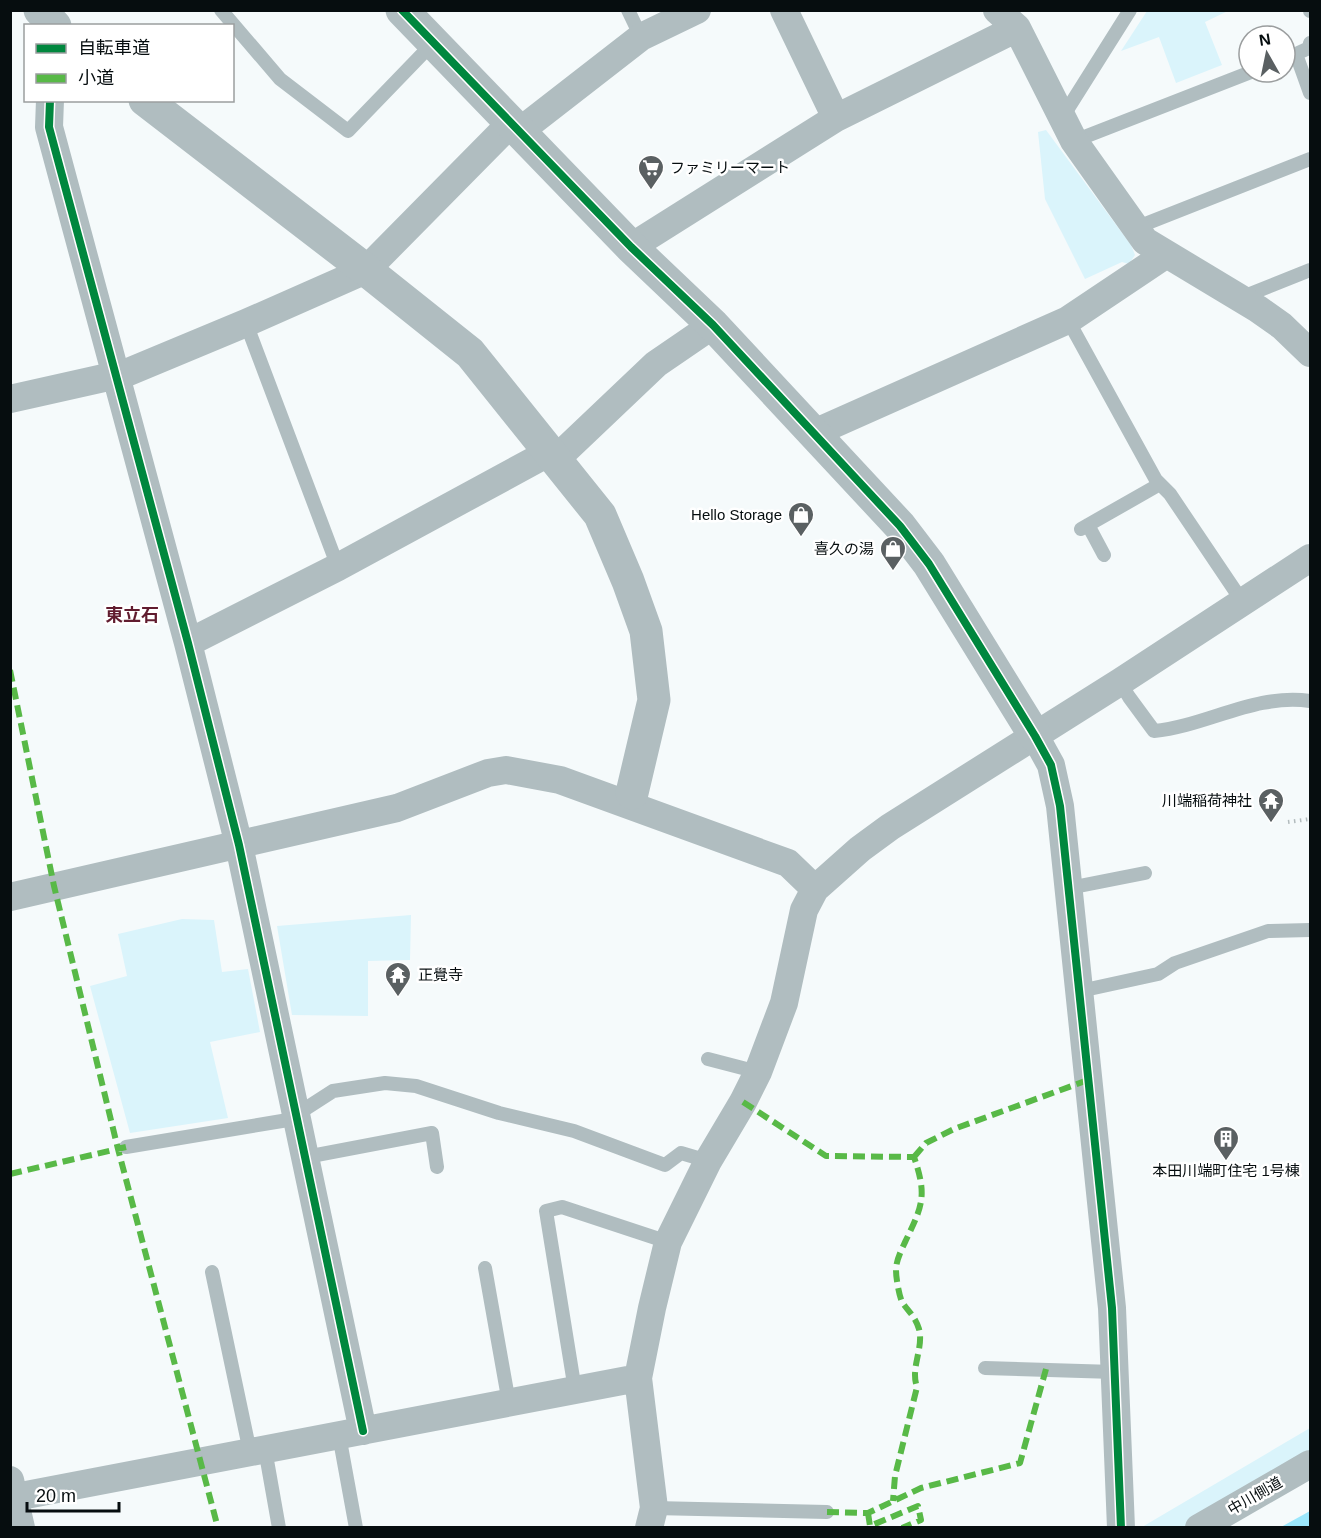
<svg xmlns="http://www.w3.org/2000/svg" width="1321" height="1538" font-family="Arial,'Noto Sans JP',sans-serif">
  <rect width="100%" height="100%" fill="#f5fafb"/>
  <path fill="#daf4fb" d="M1230 10 1205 22 1222 65 1176 83 1159 37 1121 51 1147 11Z
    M1046 130 1131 245 1135 255 1129 264 1122 262 1085 279 1045 199 1038 132Z
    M411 915 410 960 368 961V1016L292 1015 277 926Z
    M182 919 214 920 222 972 248 969 260 1032 210 1042 228 1118 130 1133 90 986 127 976 118 934Z
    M1310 1428V1455L1184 1527H1142Z"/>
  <path fill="#9be7fc" d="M1310 1511V1527H1281Z"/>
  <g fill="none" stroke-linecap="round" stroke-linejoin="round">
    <path stroke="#b2bbbd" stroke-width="4" stroke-dasharray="1.5 4.5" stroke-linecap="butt" d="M1288 822 1310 819"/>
    <path stroke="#b0bdc0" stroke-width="14" d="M221 10 280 79 348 131 433 43
      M628 10 641 37
      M1310 10V11
      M1296 54 1310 93
      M1285 59 1309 48 1310 43
      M1062 118 1130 10
      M1074 141 1251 72
      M1135 228 1310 159
      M1240 298 1310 270
      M1068 320 1156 480 1170 494 1242 601
      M246 323 338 567
      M1088 525 1104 555
      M1081 529 1160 484
      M1120 682 1129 697 1154 731C1207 726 1255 693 1310 701
      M1069 888 1145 873
      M1080 991 1158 974 1175 963 1268 931 1310 930
      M708 1059 758 1072
      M126 1147 288 1120 333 1091 385 1083 416 1086 499 1113 574 1131 665 1165 681 1153 708 1161
      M306 1157 432 1133 437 1167
      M485 1268 509 1403
      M212 1272 250 1452
      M985 1368 1114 1372
      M575 1390 546 1211 562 1207 668 1242
      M339 1435 356 1528
      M265 1449 279 1528
      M654 1508 827 1512"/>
    <path stroke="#b0bdc0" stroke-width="28" d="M784 10 836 118
      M997 10 1017 28 1074 141 1145 241 1258 309 1282 326 1310 353
      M50 100 49 127 188 643 239 845 363 1431
      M520 131 641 37 697 10
      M631 247 836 118 1017 28
      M10 399 126 373 246 323 366 270 511 123
      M814 433 1068 320 1165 255
      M556 459 656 364 713 325
      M188 643 338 567 550 452
      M1035 736 1051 765 1060 806 1112 1308 1121 1528
      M10 897 397 808 488 773 506 770 560 780 788 863 815 889
      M10 1480 21 1528
      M10 1496 26 1495 638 1378
      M649 1528 654 1508 638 1378 652 1308 668 1242 708 1161 743 1102 758 1072 784 1003 804 910 815 889 860 849 890 827 1120 682 1310 558
      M1199 1528 1310 1464"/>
    <path stroke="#b0bdc0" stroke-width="33" d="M40 10 55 26
      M402 10 631 247 713 325 900 526 929 564 1035 736
      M145 100 366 270 470 353 600 515 628 581 646 631 654 700 632 793"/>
    <path stroke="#58b947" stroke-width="6" stroke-dasharray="12 6" stroke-linecap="butt" d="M10 670 54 886 118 1149 218 1528
      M743 1102 826 1156 914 1157C927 1195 923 1205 906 1240 902 1249 896 1260 896 1270 896 1278 899 1295 902 1302 908 1311 915 1316 919 1329 924 1348 910 1368 917 1387L895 1476 893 1501
      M914 1157 926 1143 954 1129 1088 1080
      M10 1174 126 1147
      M827 1512 868 1513 921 1488 1020 1463 1046 1369
      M868 1513 870 1526 918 1506 921 1520 902 1528"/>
    <defs>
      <path id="cycleway" d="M402 10 631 247 713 325 900 526 929 564 1035 736 1051 765 1060 806 1112 1308 1121 1528
        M50 100 49 127 188 643 239 845 363 1431"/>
    </defs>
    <use href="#cycleway" stroke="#fff" stroke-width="11"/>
    <use href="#cycleway" stroke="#00873e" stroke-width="8"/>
  </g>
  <defs>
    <symbol id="supermarket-pin" viewBox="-11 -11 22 30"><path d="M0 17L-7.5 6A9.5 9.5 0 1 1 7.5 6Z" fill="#5a6062" stroke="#fff"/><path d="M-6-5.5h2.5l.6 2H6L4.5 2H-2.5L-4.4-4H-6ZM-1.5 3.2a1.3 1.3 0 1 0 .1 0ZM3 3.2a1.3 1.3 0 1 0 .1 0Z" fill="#fff"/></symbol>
    <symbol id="shop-pin" viewBox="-11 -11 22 30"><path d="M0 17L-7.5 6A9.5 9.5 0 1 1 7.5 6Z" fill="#5a6062" stroke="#fff"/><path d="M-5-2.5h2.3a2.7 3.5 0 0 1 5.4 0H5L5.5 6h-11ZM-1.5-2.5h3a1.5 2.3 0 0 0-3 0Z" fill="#fff"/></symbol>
    <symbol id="temple-pin" viewBox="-11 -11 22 30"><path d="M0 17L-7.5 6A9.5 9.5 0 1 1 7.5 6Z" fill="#5a6062" stroke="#fff"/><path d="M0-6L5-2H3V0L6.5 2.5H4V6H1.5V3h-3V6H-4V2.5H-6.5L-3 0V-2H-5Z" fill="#fff"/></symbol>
    <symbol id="building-pin" viewBox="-11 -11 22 30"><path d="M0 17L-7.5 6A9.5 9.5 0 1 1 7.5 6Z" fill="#5a6062" stroke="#fff"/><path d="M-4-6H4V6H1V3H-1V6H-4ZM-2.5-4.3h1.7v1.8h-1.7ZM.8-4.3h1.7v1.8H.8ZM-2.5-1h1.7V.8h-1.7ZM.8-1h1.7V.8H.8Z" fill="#fff"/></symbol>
  </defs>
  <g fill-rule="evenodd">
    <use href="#supermarket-pin" x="636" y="153" width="30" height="40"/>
    <use href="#shop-pin" x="786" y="500" width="30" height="40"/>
    <use href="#shop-pin" x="878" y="534" width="30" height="40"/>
    <use href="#temple-pin" x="1256" y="786" width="30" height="40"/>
    <use href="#temple-pin" x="383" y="960" width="30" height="40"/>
    <use href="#building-pin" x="1211" y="1124" width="30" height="40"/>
  </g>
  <g text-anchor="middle" stroke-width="5" stroke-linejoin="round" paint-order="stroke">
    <g font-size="15" fill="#060d0f" stroke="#fff" text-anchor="end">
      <text x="670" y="173" text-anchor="start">ファミリーマート</text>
      <text x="782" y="520">Hello Storage</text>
      <text x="874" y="554">喜久の湯</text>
      <text x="1252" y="806">川端稲荷神社</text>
      <text x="418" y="980" text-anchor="start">正覺寺</text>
      <text x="1226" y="1176" text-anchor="middle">本田川端町住宅 1号棟</text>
    </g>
    <g font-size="15" fill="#060d0f" stroke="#fff">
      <text transform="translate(1255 1496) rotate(-30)" y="5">中川側道</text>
    </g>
    <g font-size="18" font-weight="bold" fill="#611c2f" stroke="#fff">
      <text x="132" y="621">東立石</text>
    </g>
  </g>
  <rect width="1321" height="1538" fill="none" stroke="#060d0f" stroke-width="24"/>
  <rect x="24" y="24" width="210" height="78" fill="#ffffff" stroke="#9b9e9f" stroke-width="1.5"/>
  <rect x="36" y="44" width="30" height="9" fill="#00873e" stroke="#9b9e9f" stroke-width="1.5"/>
  <text x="78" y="54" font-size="18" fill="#060d0f">自転車道</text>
  <rect x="36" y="74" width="30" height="9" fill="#58b947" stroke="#9b9e9f" stroke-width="1.5"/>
  <text x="78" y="84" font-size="18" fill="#060d0f">小道</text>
  <g transform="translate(1267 54) rotate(351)"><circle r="28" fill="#ffffff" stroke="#9b9e9f" stroke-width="1.5"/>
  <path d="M0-4.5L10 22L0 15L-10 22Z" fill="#5a6062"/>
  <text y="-9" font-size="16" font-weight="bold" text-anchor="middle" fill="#060d0f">N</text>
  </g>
  <path d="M27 1502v9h92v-9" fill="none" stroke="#060d0f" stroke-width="3"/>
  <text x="36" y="1502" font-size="18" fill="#060d0f" stroke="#ffffff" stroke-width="4.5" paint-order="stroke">20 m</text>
</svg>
